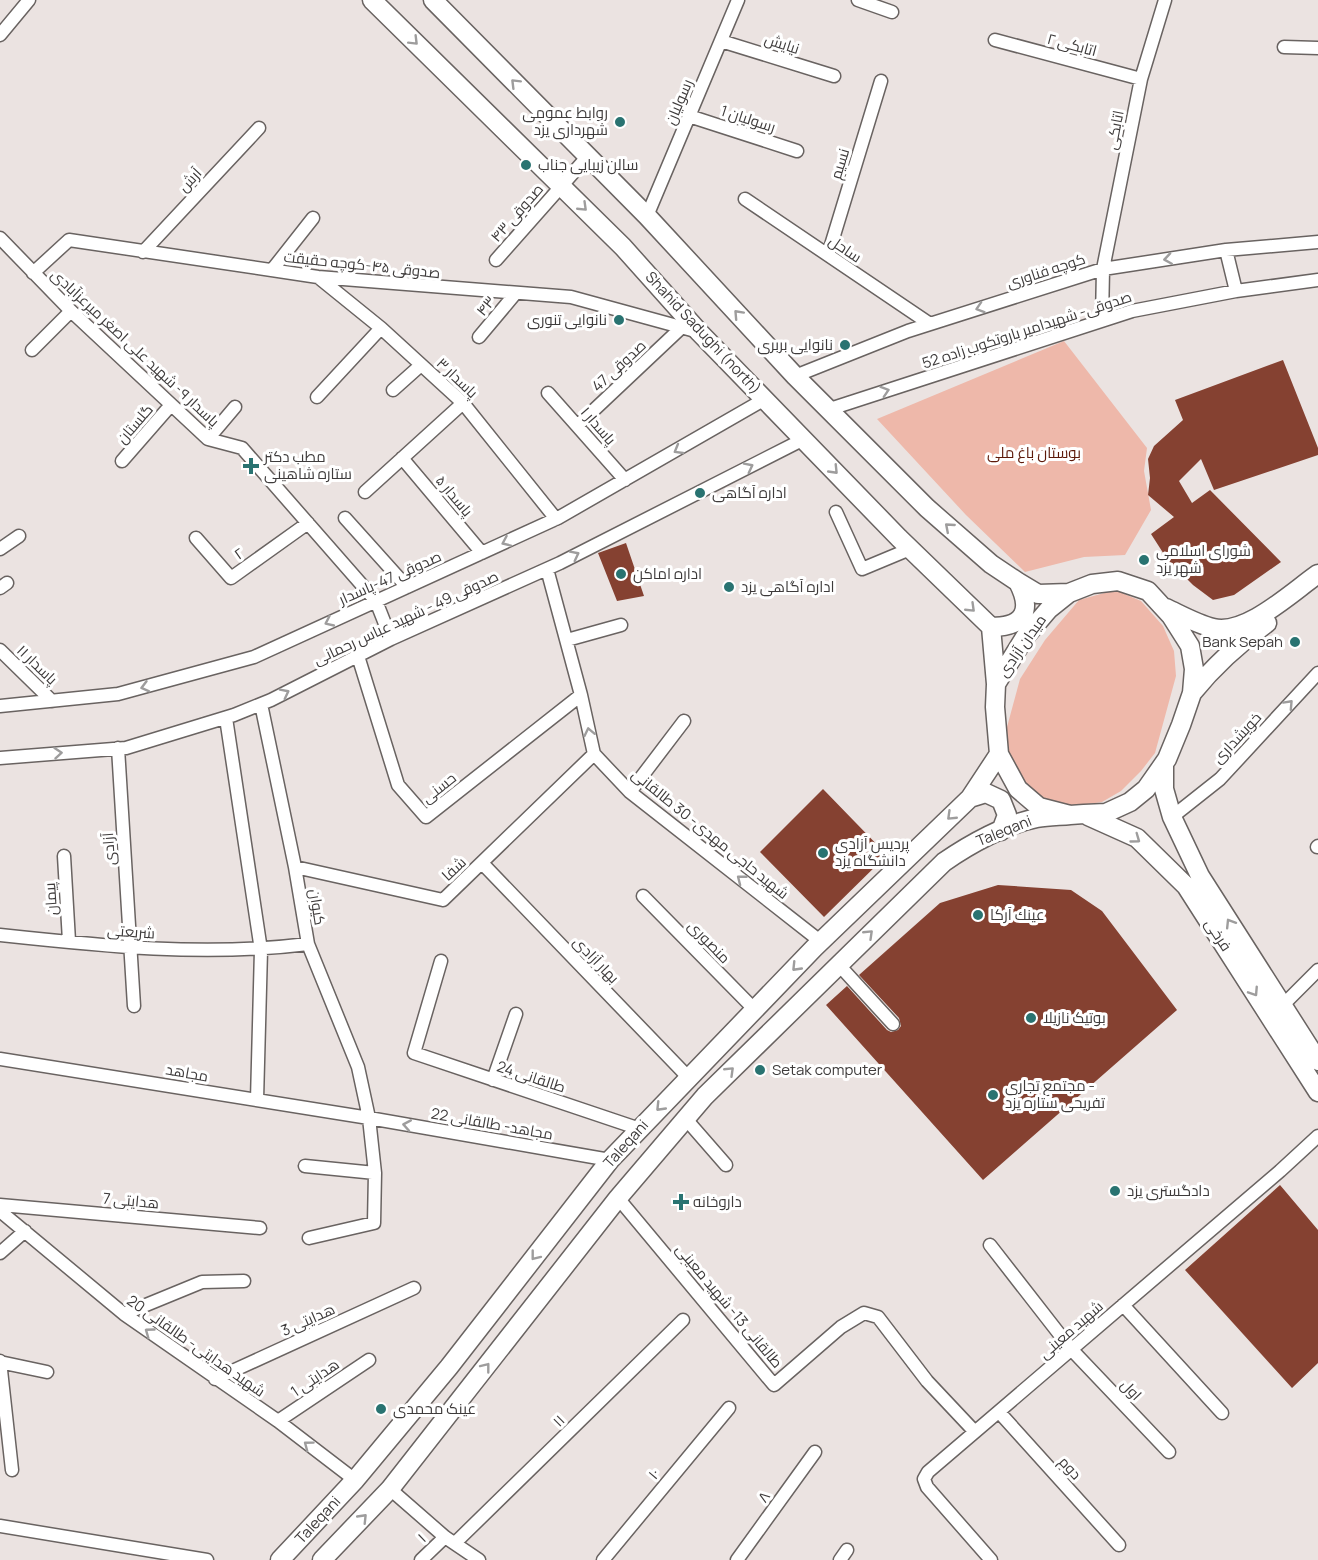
<svg xmlns="http://www.w3.org/2000/svg" width="1318" height="1560" font-family="Manrope,Cairo,sans-serif">
  <rect width="100%" height="100%" fill="#ebe3e1"/>
  <path fill="#eeb8aa" d="M1064 341 1147 448 1144 471 1151 510 1125 555 1084 557 1025 572 966 515 877 419Z
    M1115 590 1141 601 1163 626 1174 651 1176 676 1155 753 1141 771 1121 791 1102 802 1067 807 1040 797 1025 786 1007 750V727L1020 679 1045 640 1079 600Z"/>
  <path fill="#854131" d="M1283 360 1318 448V455L1214 490 1201 459 1179 481 1192 503 1210 490 1281 562 1234 595 1213 600 1193 585 1167 559 1151 534 1174 517 1148 495 1150 478 1148 459 1154 446 1183 420 1175 400Z
    M626 543 644 596 617 601 598 553Z
    M823 789 887 855 824 917 760 852Z
    M998 885 1071 890 1102 911 1177 1010 983 1180 826 1005 847 986 887 1030 891 1032 898 1030 901 1026 899 1018 859 975 940 903Z
    M1280 1185 1318 1230V1363L1292 1388 1185 1270Z"/>
  <g fill="none" stroke-linecap="round" stroke-linejoin="round">
    <defs>
      <path id="minor" d="M858 0 892 12
        M0 35 29 0
        M995 40 1141 79
        M721 41 834 76
        M1284 47 1318 48
        M689 116 797 151
        M745 199 930 324
        M647 216 738 0
        M0 238 71 311 208 439 242 448 376 601 391 639
        M1226 250 1236 291
        M143 252 259 128
        M828 255 881 81
        M496 260 588 156
        M272 270 313 218
        M33 273 69 240 318 277 571 297 699 332
        M318 277 381 328 463 403 556 519
        M1102 320 1103 269 1141 79 1165 0
        M479 337 515 294
        M32 350 71 311
        M795 376 908 331 1103 269 1226 250 1318 242
        M393 390 421 365
        M548 393 625 480
        M317 397 381 328
        M830 409 1132 311 1236 291 1318 280
        M578 425 681 328
        M208 439 235 407
        M402 458 482 553
        M122 461 170 406
        M365 492 463 403
        M836 512 862 569 910 549
        M345 518 407 587
        M196 538 231 578 308 523
        M0 549 19 536
        M547 569 581 695 594 754 630 792 820 941
        M0 588 7 583
        M567 640 621 625
        M0 650 52 701
        M358 656 398 785 426 817 581 695
        M261 704 295 867 308 944 358 1067 369 1118 375 1173 374 1223 309 1238
        M0 706 118 694 254 657 558 518 765 399
        M226 718 261 950 257 1100
        M118 748 134 1006
        M0 758 126 748 234 715 271 700 391 639 560 563 804 439
        M630 792 684 721
        M1172 817 1220 779 1318 673
        M1317 847 1318 846
        M64 856 69 941
        M482 863 688 1077
        M295 867 443 900 594 754
        M643 896 754 1009
        M0 935C102 946 205 957 308 944
        M441 961 414 1053 640 1129
        M839 965 893 1024
        M1282 1006 1318 970
        M0 1059 369 1118 610 1160
        M493 1080 516 1014
        M685 1118 726 1165
        M305 1166 375 1173
        M618 1198 774 1385 841 1327 864 1313 878 1317 927 1381 975 1432
        M0 1205 260 1228
        M0 1211 124 1314 278 1421 355 1480
        M990 1245 1071 1349 1169 1452
        M0 1253 25 1231
        M1123 1305 1222 1413
        M124 1314 202 1282 244 1281
        M0 1361 12 1470
        M0 1362 47 1372
        M215 1379 414 1288
        M999 1412 1119 1545
        M278 1421 369 1360
        M390 1489 445 1537 479 1560
        M0 1526 207 1560
        M455 1543 683 1320
        M421 1560 445 1537
        M603 1560 729 1408
        M737 1560 815 1452
        M840 1560 847 1550
        M991 1560 927 1487 924 1479 928 1472 1280 1171 1318 1136"/>
      <path id="secondary" d="M372 0 623 247 699 332 899 538 991 627 996 684
        M433 0 647 216 795 376 927 508 991 564 1018 582 1038 594 1069 593
        M1118 581 1148 591 1171 616 1190 646 1194 669 1192 693 1181 725 1167 759 1146 789 1130 802 1106 813 1084 814 1070 815 1039 807 1018 789 999 754 995 707 996 684 1025 637 1049 609 1069 593 1092 584Z
        M1166 608C1181 615 1197 624 1213 628 1246 636 1292 592 1318 574
        M991 627C1024 627 1033 611 1018 582
        M1192 693C1214 666 1238 644 1267 623
        M1164 763V789L1172 817 1200 876 1318 1061
        M970 798 986 793 1001 800 1007 815 1001 831
        M1088 816 1137 838 1186 886 1318 1092
        M280 1560 355 1480 449 1367 610 1160 814 948 970 798 999 754
        M322 1560 390 1489 618 1198 705 1096 944 862C970 844 1006 824 1037 818 1048 816 1060 816 1070 815"/>
    </defs>
    <use href="#minor" stroke="#696361" stroke-width="15"/>
    <use href="#secondary" stroke="#696361" stroke-width="21"/>
    <use href="#minor" stroke="#fff" stroke-width="12"/>
    <use href="#secondary" stroke="#fff" stroke-width="18"/>
  </g>
  <defs><path id="oneway-chevron" d="M-2-3.5L2.5 0L-2 3.5" fill="none" stroke-width="1.6" stroke-linecap="round" stroke-linejoin="round" transform="scale(1.5)"/></defs>
  <g stroke="#9e9d9d">
    <use href="#oneway-chevron" transform="translate(414 41) rotate(45)"/>
    <use href="#oneway-chevron" transform="translate(515 83) rotate(-135)"/>
    <use href="#oneway-chevron" transform="translate(583 207) rotate(44)"/>
    <use href="#oneway-chevron" transform="translate(1168 259) rotate(171)"/>
    <use href="#oneway-chevron" transform="translate(980 308) rotate(162)"/>
    <use href="#oneway-chevron" transform="translate(738 314) rotate(-133)"/>
    <use href="#oneway-chevron" transform="translate(885 391) rotate(-18)"/>
    <use href="#oneway-chevron" transform="translate(678 450) rotate(150)"/>
    <use href="#oneway-chevron" transform="translate(749 467) rotate(-27)"/>
    <use href="#oneway-chevron" transform="translate(834 470) rotate(46)"/>
    <use href="#oneway-chevron" transform="translate(949 527) rotate(-139)"/>
    <use href="#oneway-chevron" transform="translate(506 542) rotate(156)"/>
    <use href="#oneway-chevron" transform="translate(575 555) rotate(-27)"/>
    <use href="#oneway-chevron" transform="translate(971 608) rotate(44)"/>
    <use href="#oneway-chevron" transform="translate(329 622) rotate(155)"/>
    <use href="#oneway-chevron" transform="translate(145 687) rotate(165)"/>
    <use href="#oneway-chevron" transform="translate(285 693) rotate(-27)"/>
    <use href="#oneway-chevron" transform="translate(1289 704) rotate(-47)"/>
    <use href="#oneway-chevron" transform="translate(589 732) rotate(-102)"/>
    <use href="#oneway-chevron" transform="translate(58 753) rotate(-5)"/>
    <use href="#oneway-chevron" transform="translate(951 816) rotate(136)"/>
    <use href="#oneway-chevron" transform="translate(1136 839) rotate(36)"/>
    <use href="#oneway-chevron" transform="translate(741 879) rotate(-142)"/>
    <use href="#oneway-chevron" transform="translate(1230 923) rotate(-122)"/>
    <use href="#oneway-chevron" transform="translate(869 934) rotate(-44)"/>
    <use href="#oneway-chevron" transform="translate(796 967) rotate(134)"/>
    <use href="#oneway-chevron" transform="translate(1254 992) rotate(57)"/>
    <use href="#oneway-chevron" transform="translate(730 1071) rotate(-44)"/>
    <use href="#oneway-chevron" transform="translate(660 1107) rotate(134)"/>
    <use href="#oneway-chevron" transform="translate(407 1125) rotate(-170)"/>
    <use href="#oneway-chevron" transform="translate(535 1256) rotate(128)"/>
    <use href="#oneway-chevron" transform="translate(149 1332) rotate(-144)"/>
    <use href="#oneway-chevron" transform="translate(486 1367) rotate(-52)"/>
    <use href="#oneway-chevron" transform="translate(308 1445) rotate(-143)"/>
    <use href="#oneway-chevron" transform="translate(363 1518) rotate(-46)"/>
  </g>
  <g fill="#297371" stroke="#fff" stroke-width="2">
    <circle cx="620" cy="122" r="6"/>
    <circle cx="526" cy="165" r="6"/>
    <circle cx="619" cy="320" r="6"/>
    <circle cx="845" cy="345" r="6"/>
    <path d="M248 457h6v6h6v6h-6v6h-6v-6h-6v-6h6z"/>
    <circle cx="700" cy="493" r="6"/>
    <circle cx="1144" cy="560" r="6"/>
    <circle cx="621" cy="574" r="6"/>
    <circle cx="729" cy="587" r="6"/>
    <circle cx="1295" cy="642" r="6"/>
    <circle cx="823" cy="853" r="6"/>
    <circle cx="978" cy="915" r="6"/>
    <circle cx="1031" cy="1018" r="6"/>
    <circle cx="760" cy="1070" r="6"/>
    <circle cx="993" cy="1095" r="6"/>
    <circle cx="1115" cy="1191" r="6"/>
    <path d="M678 1193h6v6h6v6h-6v6h-6v-6h-6v-6h6z"/>
    <circle cx="381" cy="1409" r="6"/>
  </g>
  <g text-anchor="middle" stroke-width="6" stroke-linejoin="round" paint-order="stroke">
    <g font-size="15" fill="#3e3b3b" stroke="#fff">
      <text transform="translate(782 44) rotate(18)" y="5">نیایش</text>
      <text transform="translate(1072 45) rotate(15)" y="5">اتابکی ۲</text>
      <text transform="translate(679 102) rotate(-67)" y="5">رسولیان</text>
      <text transform="translate(748 119) rotate(18)" y="5">رسولیان 1</text>
      <text transform="translate(1115 130) rotate(-79)" y="5">اتابکی</text>
      <text transform="translate(840 164) rotate(-73)" y="5">نسیم</text>
      <text transform="translate(190 180) rotate(-47)" y="5">آرش</text>
      <text transform="translate(517 213) rotate(-49)" y="5">صدوقی ۴۳</text>
      <text transform="translate(845 249) rotate(34)" y="5">ساحل</text>
      <text transform="translate(362 265) rotate(6)" y="5">صدوقی ۴۵-کوچه حقیقت</text>
      <text transform="translate(1046 271) rotate(-18)" y="5">کوچه فناوری</text>
      <text transform="translate(486 306) rotate(-51)" y="5">۴۳</text>
      <text transform="translate(1027 330) rotate(-18)" y="5">52 صدوقی- شهیدامیر باروتکوب زاده</text>
      <text transform="translate(703 333) rotate(47)" y="5">Shahid Sadughi (north)</text>
      <text transform="translate(135 348) rotate(43)" y="5">پاسدار ۹- شهید علی اصغر میرعزآبادی</text>
      <text transform="translate(619 366) rotate(-43)" y="5">صدوقی 47</text>
      <text transform="translate(457 378) rotate(44)" y="5">پاسدار ۳</text>
      <text transform="translate(135 424) rotate(-49)" y="5">گلستان</text>
      <text transform="translate(598 426) rotate(49)" y="5">پاسدار ۱</text>
      <text transform="translate(454 496) rotate(50)" y="5">پاسدار ۵</text>
      <text transform="translate(239 554) rotate(-35)" y="5">۲</text>
      <text transform="translate(390 578) rotate(-24)" y="5">صدوقی 47-پاسدار</text>
      <text transform="translate(406 618) rotate(-25)" y="5">صدوقی 49 - شهید عباس رحمانی</text>
      <text transform="translate(1022 646) rotate(-55)" y="5">میدان آزادی</text>
      <text transform="translate(37 665) rotate(44)" y="5">پاسدار ۱۱</text>
      <text transform="translate(1237 738) rotate(-47)" y="5">خویشداری</text>
      <text transform="translate(439 788) rotate(-38)" y="5">حسنی</text>
      <text transform="translate(1004 831) rotate(-22)" y="5">Taleqani</text>
      <text transform="translate(710 834) rotate(39)" y="5">شهید حاجی مهدی- 30 طالقانی</text>
      <text transform="translate(109 849) rotate(-94)" y="5">آزادی</text>
      <text transform="translate(454 869) rotate(-43)" y="5">شفا</text>
      <text transform="translate(51 899) rotate(-94)" y="5">پیمان</text>
      <text transform="translate(317 907) rotate(81)" y="5">کیوان</text>
      <text transform="translate(131 932) rotate(4)" y="5">شریعتی</text>
      <text transform="translate(1218 935) rotate(57)" y="5">فرخی</text>
      <text transform="translate(709 942) rotate(46)" y="5">منصوری</text>
      <text transform="translate(596 960) rotate(46)" y="5">بهار آزادی</text>
      <text transform="translate(187 1073) rotate(10)" y="5">مجاهد</text>
      <text transform="translate(531 1077) rotate(18)" y="5">طالقانی 24</text>
      <text transform="translate(492 1124) rotate(10)" y="5">مجاهد- طالقانی 22</text>
      <text transform="translate(626 1144) rotate(-48)" y="5">Taleqani</text>
      <text transform="translate(131 1201) rotate(5)" y="5">هدایتی 7</text>
      <text transform="translate(729 1306) rotate(50)" y="5">طالقانی 13- شهید معینی</text>
      <text transform="translate(308 1320) rotate(-24)" y="5">هدایتی 3</text>
      <text transform="translate(1071 1330) rotate(-41)" y="5">شهید معینی</text>
      <text transform="translate(196 1346) rotate(35)" y="5">شهید هدایتی- طالقانی 20</text>
      <text transform="translate(315 1378) rotate(-34)" y="5">هدایتی 1</text>
      <text transform="translate(1131 1390) rotate(46)" y="5">اول</text>
      <text transform="translate(559 1421) rotate(-45)" y="5">۱۱</text>
      <text transform="translate(1070 1468) rotate(48)" y="5">دوم</text>
      <text transform="translate(654 1474) rotate(-50)" y="5">۱۰</text>
      <text transform="translate(764 1497) rotate(-54)" y="5">۸</text>
      <text transform="translate(318 1520) rotate(-47)" y="5">Taleqani</text>
      <text transform="translate(422 1538) rotate(-44)" y="5">۱</text>
    </g>
    <g font-size="15" fill="#3e3b3b" stroke="#fff" text-anchor="start">
      <text x="608" y="118" text-anchor="end">روابط عمومی<tspan x="608" dy="17">شهرداری یزد</tspan></text>
      <text x="538" y="170">سالن زیبایی جناب</text>
      <text x="607" y="325" text-anchor="end">نانوایی تنوری</text>
      <text x="833" y="350" text-anchor="end">نانوایی بربری</text>
      <text x="264" y="462">مطب دکتر<tspan x="264" dy="17">ستاره شاهینی</tspan></text>
      <text x="712" y="498">اداره آگاهی</text>
      <text x="1156" y="556">شورای اسلامی<tspan x="1156" dy="17">شهر یزد</tspan></text>
      <text x="633" y="579">اداره اماکن</text>
      <text x="741" y="592">اداره آگاهی یزد</text>
      <text x="1283" y="647" text-anchor="end">Bank Sepah</text>
      <text x="835" y="849">پردیس آزادی<tspan x="835" dy="17">دانشگاه یزد</tspan></text>
      <text x="990" y="920">عينك آركا</text>
      <text x="1043" y="1023">بوتیک نازیلا</text>
      <text x="772" y="1075">Setak computer</text>
      <text x="1005" y="1091">مجتمع تجاری -<tspan x="1005" dy="17">تفریحی ستاره یزد</tspan></text>
      <text x="1127" y="1196">دادگستری یزد</text>
      <text x="693" y="1207">داروخانه</text>
      <text x="393" y="1414">عینک محمدی</text>
    </g>
    <g font-size="15" fill="#5d1909" stroke="#fff">
      <text x="1034" y="458">بوستان باغ ملی</text>
    </g>
  </g>
</svg>
